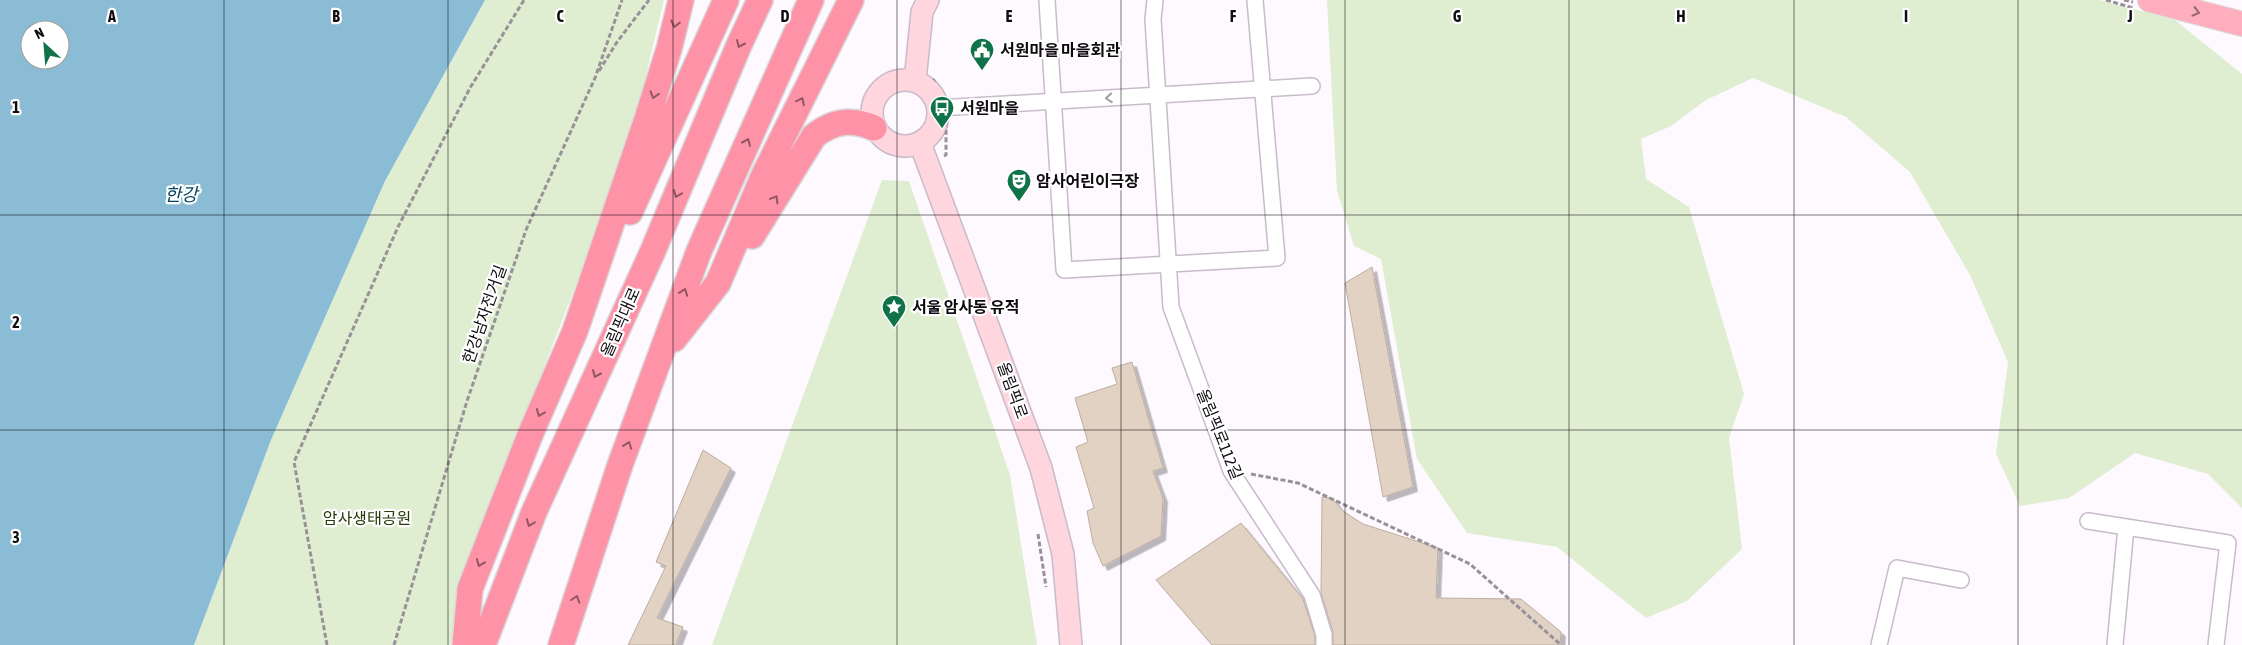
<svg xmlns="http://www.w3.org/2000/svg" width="2242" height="645" font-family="'Asap Condensed','Noto Sans KR',sans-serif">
  <defs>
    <filter id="shadow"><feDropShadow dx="4.5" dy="4.5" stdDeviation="0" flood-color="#0004"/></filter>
  </defs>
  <rect width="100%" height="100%" fill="#fef8ff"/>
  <path fill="#dfeed0" d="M485 0H664L628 150 546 362 467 587 450 645H194L271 440 385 181Z
    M1327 0H2100L2175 20 2242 74V508L2208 474 2135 453 2069 498 2020 506 1996 454 2008 362 1970 275 1910 172 1846 117 1753 78 1706 100 1671 126 1641 139 1646 179 1689 207 1744 394 1729 438 1742 549 1687 601 1646 618 1557 547 1467 533 1417 459 1381 259 1354 246 1337 191Z
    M882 180 909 181 1010 475 1037 645H712Z"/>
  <path fill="#8abcd6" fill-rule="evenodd" d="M0 0H485L385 181 271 440 194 645H0ZM30 30H60V60H30Z"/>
  <path fill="#e2d2c4" stroke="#bdaea0" filter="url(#shadow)" d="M1372 267 1413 487 1383 497 1345 283Z
    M1132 362 1163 468 1153 471 1163 498 1161 536 1103 566 1093 543 1087 511 1094 508 1076 447 1088 442 1075 398 1117 384 1112 368Z
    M703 450 731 468 657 618 683 627 676 645H628L666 566 656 562Z
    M1322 497 1332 498 1343 511 1363 524 1438 548 1436 598 1521 599 1561 632 1560 645H1333V632L1321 593Z
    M1241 523 1303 599 1315 636V645H1212L1156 580Z"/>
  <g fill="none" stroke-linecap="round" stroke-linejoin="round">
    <defs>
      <path id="minor" d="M1047 0 1064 270 1277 258 1255 0
        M1155 0 1153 19 1171 307 1231 471 1312 595 1324 635V645
        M938 108 1312 86
        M2088 521 2228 543 2216 645
        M1879 645 1897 568 1961 580
        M2115 645 2126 527"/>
      <path id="secondary" d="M872 113a33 33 0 1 1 66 0a33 33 0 1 1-66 0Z
        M915 81 922 12 928 0
        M920 143 1041 468 1063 554 1071 645"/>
      <path id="primary" d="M2150 0 2242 24"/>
      <path id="trunk" d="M630 212 726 0
        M752 236 814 136C833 121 852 118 874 128
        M674 339 718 283 764 175 851 0
        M465 645 470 589 530 435 575 331 647 119 669 49 681 0
        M483 645 534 512 652 253 739 45 760 0
        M561 645 620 465 699 251 811 0"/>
    </defs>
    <use href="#minor" stroke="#c8bbca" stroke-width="18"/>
    <use href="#secondary" stroke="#c8bbca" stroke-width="24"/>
    <use href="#primary" stroke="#d9d8d9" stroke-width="26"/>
    <use href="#trunk" stroke="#d9d8d9" stroke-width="28"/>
    <path stroke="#979298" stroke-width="3" stroke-dasharray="5 2.5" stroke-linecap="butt" d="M2106 0 2133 8
      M2124 0 2133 2
      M599 71 617 42 649 0
      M933 79 940 93
      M944 156 946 155V121
      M1251 474 1298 483 1470 564 1561 645
      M1038 534 1046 587
      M327 645 294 462 398 227 470 88 524 0
      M394 645 467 401 526 230 595 78 622 0"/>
    <use href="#minor" stroke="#fff" stroke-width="15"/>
    <use href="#secondary" stroke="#ffd6de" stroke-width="21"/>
    <use href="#primary" stroke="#feaebd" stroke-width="24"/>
    <use href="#trunk" stroke="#fe93a7" stroke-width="25"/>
  </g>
  <defs><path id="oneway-chevron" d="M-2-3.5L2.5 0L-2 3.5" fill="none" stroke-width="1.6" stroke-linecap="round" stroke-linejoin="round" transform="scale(1.25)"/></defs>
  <use stroke="#92656f" href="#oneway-chevron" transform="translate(2196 12) rotate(14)"/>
  <g stroke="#925663">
    <use href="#oneway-chevron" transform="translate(675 24) rotate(104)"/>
    <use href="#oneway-chevron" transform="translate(740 44) rotate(114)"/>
    <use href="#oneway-chevron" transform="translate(654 95) rotate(107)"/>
    <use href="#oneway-chevron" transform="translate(801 101) rotate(-64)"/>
    <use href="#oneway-chevron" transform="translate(747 142) rotate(-66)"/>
    <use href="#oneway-chevron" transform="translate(677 194) rotate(113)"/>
    <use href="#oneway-chevron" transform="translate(775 199) rotate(-59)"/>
    <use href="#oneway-chevron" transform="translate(684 292) rotate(-70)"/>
    <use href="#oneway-chevron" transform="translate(596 374) rotate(114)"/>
    <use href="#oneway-chevron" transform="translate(540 413) rotate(113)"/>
    <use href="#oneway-chevron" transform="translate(628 445) rotate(-70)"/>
    <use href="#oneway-chevron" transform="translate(530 523) rotate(111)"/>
    <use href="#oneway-chevron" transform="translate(480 563) rotate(112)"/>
    <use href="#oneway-chevron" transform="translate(576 599) rotate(-72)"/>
  </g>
  <use stroke="#9f9d9f" href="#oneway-chevron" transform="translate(1109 98) rotate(176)"/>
  <path fill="none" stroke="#0f0b10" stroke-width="1" stroke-opacity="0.55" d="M224 0V645M448 0V645M673 0V645M897 0V645M1121 0V645M1345 0V645M1569 0V645M1794 0V645M2018 0V645M0 215H2242M0 430H2242"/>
  <defs>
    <symbol id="civic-pin" viewBox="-11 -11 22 30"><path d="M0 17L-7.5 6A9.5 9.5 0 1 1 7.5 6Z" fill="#0f7249" stroke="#fff"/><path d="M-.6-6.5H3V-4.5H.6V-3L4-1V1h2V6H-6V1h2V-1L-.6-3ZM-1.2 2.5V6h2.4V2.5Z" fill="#fff"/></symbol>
    <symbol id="bus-pin" viewBox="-11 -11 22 30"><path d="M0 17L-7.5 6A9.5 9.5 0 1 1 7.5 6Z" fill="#0f7249" stroke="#fff"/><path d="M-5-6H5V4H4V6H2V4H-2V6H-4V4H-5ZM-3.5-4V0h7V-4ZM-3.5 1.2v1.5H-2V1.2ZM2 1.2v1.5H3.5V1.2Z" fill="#fff"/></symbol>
    <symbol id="theatre-pin" viewBox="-11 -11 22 30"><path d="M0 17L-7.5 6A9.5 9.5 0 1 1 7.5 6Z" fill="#0f7249" stroke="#fff"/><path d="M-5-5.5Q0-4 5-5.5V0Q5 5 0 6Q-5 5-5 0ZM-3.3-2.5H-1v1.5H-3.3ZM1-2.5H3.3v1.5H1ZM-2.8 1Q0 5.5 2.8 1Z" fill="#fff"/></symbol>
    <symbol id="sight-pin" viewBox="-11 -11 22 30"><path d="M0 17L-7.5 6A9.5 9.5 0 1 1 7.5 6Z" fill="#0f7249" stroke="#fff"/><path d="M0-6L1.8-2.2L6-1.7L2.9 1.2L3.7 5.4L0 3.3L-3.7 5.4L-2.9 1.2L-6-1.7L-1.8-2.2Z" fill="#fff"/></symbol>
  </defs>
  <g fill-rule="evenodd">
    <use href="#civic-pin" x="968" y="36" width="28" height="38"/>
    <use href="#bus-pin" x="928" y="94" width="28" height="38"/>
    <use href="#theatre-pin" x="1005" y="167" width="28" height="38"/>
    <use href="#sight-pin" x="880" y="293" width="28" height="38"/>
  </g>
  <g text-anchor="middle" stroke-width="4.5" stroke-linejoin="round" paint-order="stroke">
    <g font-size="16" font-weight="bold" fill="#0f0b10" stroke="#fff" text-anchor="start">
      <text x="1000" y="56">서원마을 마을회관</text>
      <text x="960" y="114">서원마을</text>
      <text x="1036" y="187">암사어린이극장</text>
      <text x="912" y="313">서울 암사동 유적</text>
    </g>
    <g font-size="16" fill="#0f0b10" stroke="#fff">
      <text transform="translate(484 314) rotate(-71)" y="6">한강남자전거길</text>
      <text transform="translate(620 322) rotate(-66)" y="6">올림픽대로</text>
      <text transform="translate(1013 390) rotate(70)" y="6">올림픽로</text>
      <text transform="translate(1220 434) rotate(68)" y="6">올림픽로112길</text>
    </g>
    <g font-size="16" fill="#273b0a" stroke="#fff">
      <text x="367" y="524">암사생태공원</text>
    </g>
    <g font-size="18" font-style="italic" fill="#00445f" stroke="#fff">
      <text x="181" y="201">한강</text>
    </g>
  </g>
  <g font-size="16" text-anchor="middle" font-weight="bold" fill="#0f0b10" stroke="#fff" stroke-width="4.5" stroke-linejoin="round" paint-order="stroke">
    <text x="112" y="22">A</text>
    <text x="336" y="22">B</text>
    <text x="560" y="22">C</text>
    <text x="785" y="22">D</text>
    <text x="1009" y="22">E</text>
    <text x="1233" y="22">F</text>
    <text x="1457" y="22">G</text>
    <text x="1681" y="22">H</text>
    <text x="1906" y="22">I</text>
    <text x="2130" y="22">J</text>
    <text x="16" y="113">1</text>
    <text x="16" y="328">2</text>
    <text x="16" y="543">3</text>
  </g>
  <g transform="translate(45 45) rotate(334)"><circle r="24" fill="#ffffff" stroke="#9f9d9f"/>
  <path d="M0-4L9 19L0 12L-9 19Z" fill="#0f7249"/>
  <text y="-8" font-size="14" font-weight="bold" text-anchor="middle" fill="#0f0b10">N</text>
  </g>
</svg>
